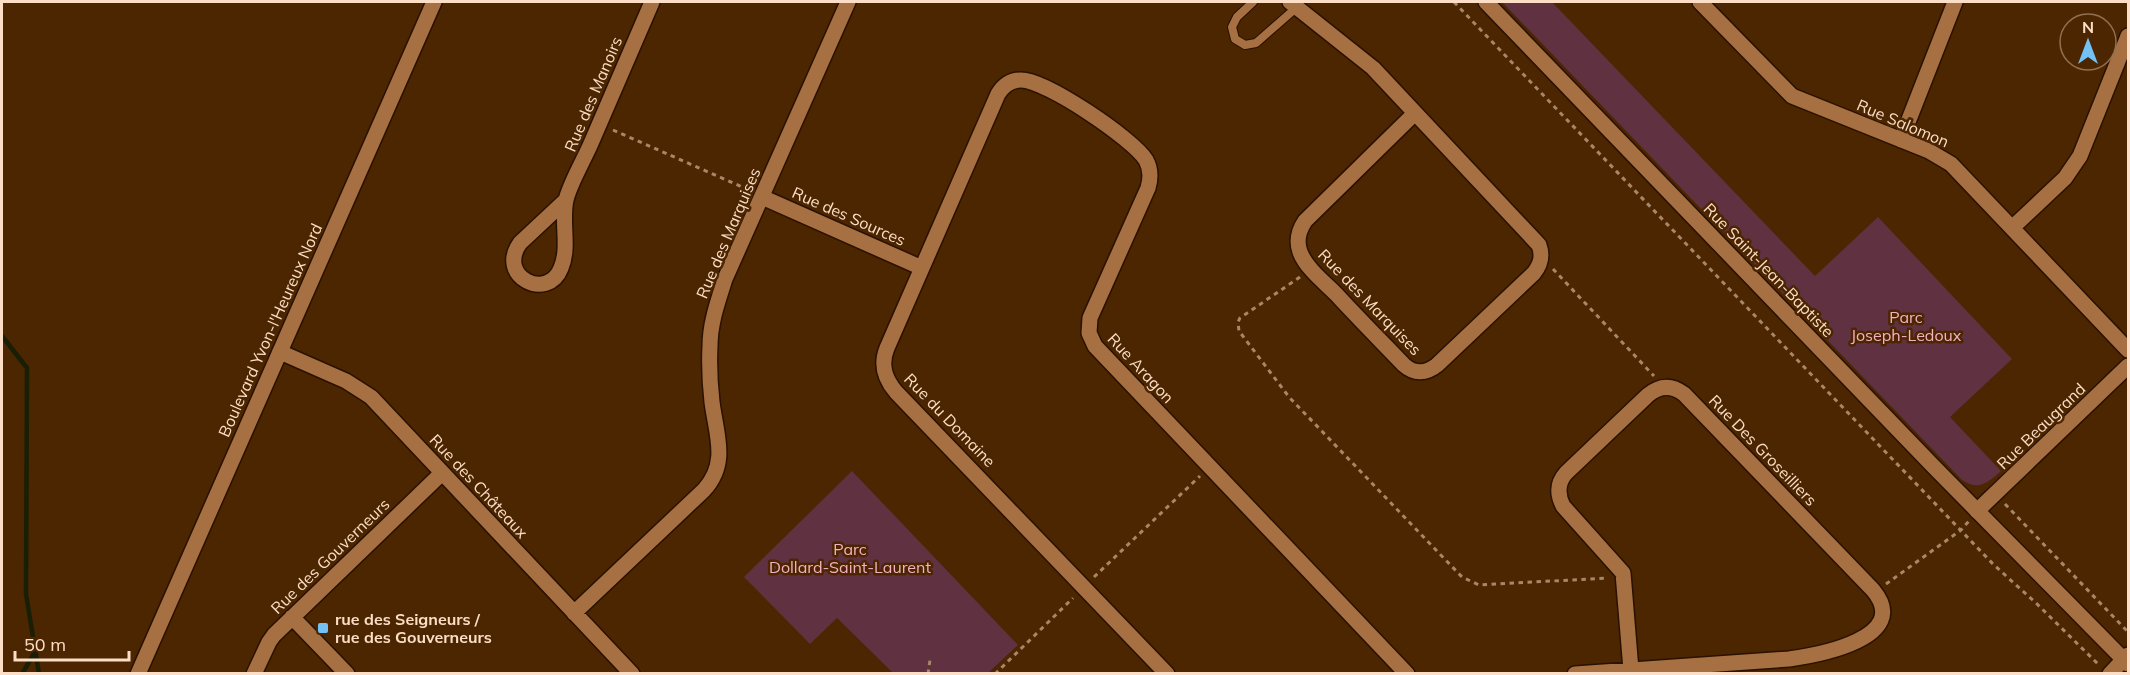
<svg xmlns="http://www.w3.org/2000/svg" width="2130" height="675" font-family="Mulish,sans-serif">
  <rect width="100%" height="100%" fill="#4b2600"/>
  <path fill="#603141" d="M1502 2H1552L1815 276 1878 217 2012 359 1950 417 2001 471C1988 483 1978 491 1962 480Z
    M852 471 1018 645 988 673H893L837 618 810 644 744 577Z"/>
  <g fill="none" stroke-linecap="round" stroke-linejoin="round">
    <path stroke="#191f04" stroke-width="4.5" d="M2 336 27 368 26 594 39 674
      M22 674 36 650"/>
    <defs>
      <path id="service" d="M1253 2 1237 17 1232 27 1235 39 1245 45 1256 43 1296 8"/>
      <path id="minor" d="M1290 2 1373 68 1539 245C1543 256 1541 264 1534 273L1437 365C1426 374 1414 374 1404 365 1381 341 1358 318 1336 294 1324 282 1306 268 1300 252 1296 241 1299 230 1305 221L1415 113
        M1700 2 1792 96 1929 151 1951 164 2128 350
        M1901 140 1955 2
        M762 197 922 268
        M566 200 520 243C496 277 548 302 561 268 570 247 561 222 566 200 570 183 585 158 592 141 612 94 632 48 652 2
        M2013 227 2065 178 2080 156 2128 36
        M280 352 346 381 371 397 632 674
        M1977 511 2128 366
        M574 613 704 490C729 463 716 434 712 402 710 384 709 365 710 346 710 323 718 301 725 279L848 2
        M292 617 347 674
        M254 674 269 642 274 635 442 473
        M1167 674 896 392C885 379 880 365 887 348L998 94C1003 86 1011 80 1021 80 1046 80 1133 139 1146 160 1151 169 1151 178 1148 188L1090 318 1089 333 1095 346 1407 674
        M1575 674 1789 659C1818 655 1913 638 1873 590L1684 394C1672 385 1660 385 1648 395L1566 473C1557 483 1557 494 1563 506L1623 573 1631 670"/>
      <path id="tertiary" d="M1486 2 1934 467 2128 664
        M138 674 434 2
        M2110 674 2128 655"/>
    </defs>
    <use href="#service" stroke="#2a1100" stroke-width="10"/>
    <use href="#minor" stroke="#2a1100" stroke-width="18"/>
    <use href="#tertiary" stroke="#2a1100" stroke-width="18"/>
    <path stroke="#a88668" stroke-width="3" stroke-dasharray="4.5 4.5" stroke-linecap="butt" d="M1454 2 1994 565 2036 603 2099 665
      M613 130 749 190
      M1553 269 1654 376
      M1300 277 1240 318 1238 322 1239 331 1289 397 1462 577 1479 585 1607 578
      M2005 504 2128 632
      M1094 577 1200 476
      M1886 584 1961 530 1969 521
      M928 674 930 660
      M995 674 1073 598"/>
    <use href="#service" stroke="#a67043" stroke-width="8"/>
    <use href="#minor" stroke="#a67043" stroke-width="15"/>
    <use href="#tertiary" stroke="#a67043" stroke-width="15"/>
  </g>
  <rect fill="#73c1f5" stroke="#4b2600" stroke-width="2" x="317" y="622" width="12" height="12" rx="3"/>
  <g text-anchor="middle" stroke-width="5" stroke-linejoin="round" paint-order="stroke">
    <g font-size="16" fill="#fcdec7" stroke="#4b2600">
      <text transform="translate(593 94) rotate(-67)" y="6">Rue des Manoirs</text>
      <text transform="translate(1903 123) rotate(23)" y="6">Rue Salomon</text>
      <text transform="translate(849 216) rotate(24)" y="6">Rue des Sources</text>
      <text transform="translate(728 233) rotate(-67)" y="6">Rue des Marquises</text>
      <text transform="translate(1769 270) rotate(46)" y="6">Rue Saint-Jean-Baptiste</text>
      <text transform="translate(1370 302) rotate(46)" y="6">Rue des Marquises</text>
      <text transform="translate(270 330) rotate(-66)" y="6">Boulevard Yvon-l'Heureux Nord</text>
      <text transform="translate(1141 368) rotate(47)" y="6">Rue Aragon</text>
      <text transform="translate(950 420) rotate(46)" y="6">Rue du Domaine</text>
      <text transform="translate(2041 426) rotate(-44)" y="6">Rue Beaugrand</text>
      <text transform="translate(1763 450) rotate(46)" y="6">Rue Des Groseilliers</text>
      <text transform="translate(479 486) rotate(47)" y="6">Rue des Châteaux</text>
      <text transform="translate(330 556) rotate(-44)" y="6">Rue des Gouverneurs</text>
    </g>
    <g font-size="16" fill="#f7afc4" stroke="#4b2600">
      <text x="1906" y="323">Parc<tspan x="1906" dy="18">Joseph-Ledoux</tspan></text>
      <text x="850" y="555">Parc<tspan x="850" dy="18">Dollard-Saint-Laurent</tspan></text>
    </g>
    <g font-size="16" font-weight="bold" fill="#fcdec7" stroke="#4b2600" text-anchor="start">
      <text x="335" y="625">rue des Seigneurs /<tspan x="335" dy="18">rue des Gouverneurs</tspan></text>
    </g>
  </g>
  <rect width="2130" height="675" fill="none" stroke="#fcdec7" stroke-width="6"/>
  <g transform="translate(2088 42)"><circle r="28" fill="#4b2600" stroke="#927050" stroke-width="1.5"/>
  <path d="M0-4.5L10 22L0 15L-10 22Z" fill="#73c1f5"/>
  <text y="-9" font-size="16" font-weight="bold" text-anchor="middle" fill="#fcdec7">N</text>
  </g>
  <path d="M15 651v9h114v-9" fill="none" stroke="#fcdec7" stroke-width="3"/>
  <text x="24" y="651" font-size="18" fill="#fcdec7" stroke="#4b2600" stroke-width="4.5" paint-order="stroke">50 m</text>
</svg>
